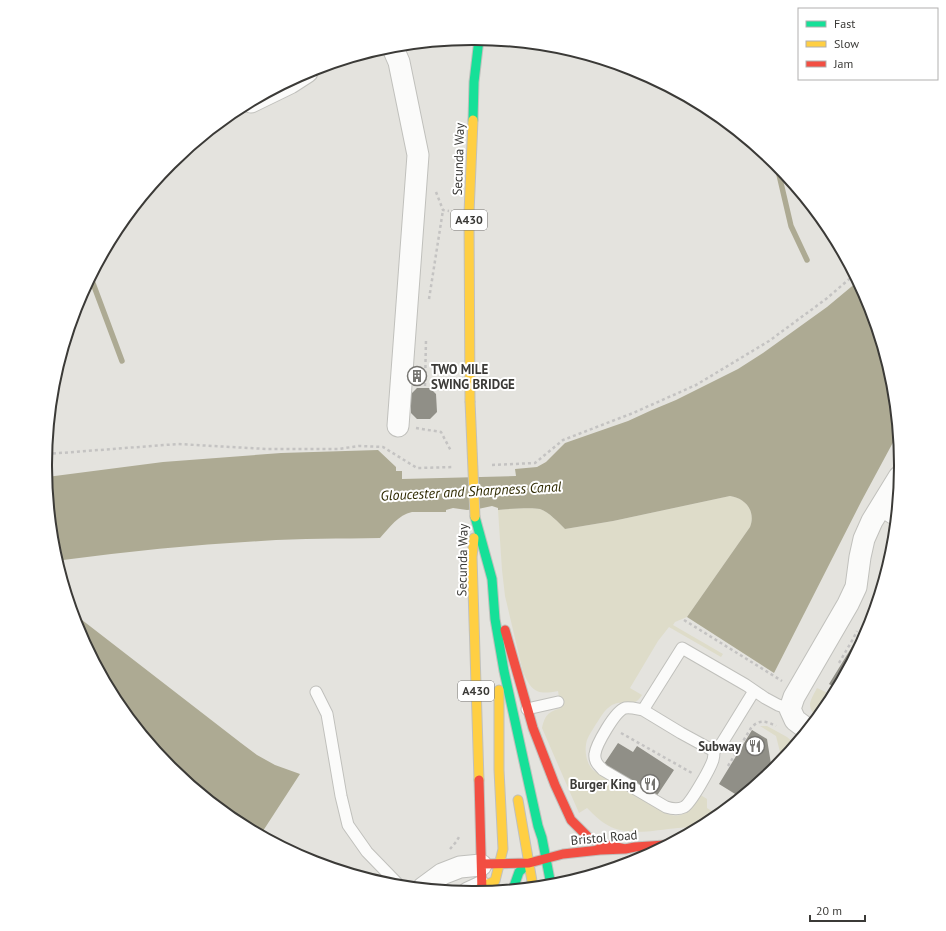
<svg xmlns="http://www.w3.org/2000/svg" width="946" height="931" font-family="'PT Sans',sans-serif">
  <rect width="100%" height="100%" fill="#e4e3de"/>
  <path fill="#dedcc9" d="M730 496C746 498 756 512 750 527L687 617 675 622 673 625 723 654 721 657 669 627 658 641 630 688 642 695C632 711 625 698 612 705 604 710 601 717 596 724 593 729 589 735 587 740 584 750 586 763 593 770 595 772 599 773 601 775L665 813C685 821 691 809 699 794L707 799V808L718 815C713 819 708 823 703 825 695 827 686 827 678 828 657 830 630 836 611 827 601 822 594 815 587 808L579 813 542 728C545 715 548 712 561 708L558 691C537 695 532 692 523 672L505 596 502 570 498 510C508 509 532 507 540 509 549 512 559 523 565 529L613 521Z
    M817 688 830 694 825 700 828 703 817 717C805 706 811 700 817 688Z
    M760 726H767L787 737 795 744 782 760 776 736Z"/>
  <path fill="#adaa93" d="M857 282 868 302 892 382 897 435 862 500 774 673 687 617 750 527C756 512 746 498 730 496L613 521 565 529C559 523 549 512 540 509 532 507 508 509 498 510V508L492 506 478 509 467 510 453 508 446 510V512H412C398 515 390 527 380 538 341 539 301 538 261 541 195 545 129 551 63 560L58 564 54 549 47 477 163 462 281 453 378 450 396 467V471H402V479L516 476 515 469 537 467 546 462 565 443 628 421 652 410 676 400 738 369 763 353 827 307Z
    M73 613 241 743 257 755 275 765 300 774 261 834 235 821 171 768 117 703 78 629Z"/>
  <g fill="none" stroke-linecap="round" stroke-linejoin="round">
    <path stroke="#adaa93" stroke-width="5.5" d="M777 166 791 226 807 260
      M91 278 122 361"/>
  </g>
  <path fill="#908f87" d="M413 373H421L422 380 413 381Z
    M417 388H430L436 394 437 412 430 419H417L411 413V394Z
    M866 624 869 626 868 629 836 688 829 684Z
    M752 730 767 739 771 764 763 778 740 797 719 784Z
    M618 743 633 752 637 746 674 770 656 797 604 764Z"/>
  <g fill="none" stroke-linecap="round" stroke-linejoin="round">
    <defs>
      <path id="lane" d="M879 510 895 520
        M754 691 722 743 714 751 681 733 643 710 682 648 746 685 765 698 778 705 790 709
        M316 692 327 714 341 796 348 825 367 852 400 886
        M527 709 558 702
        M643 710C637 709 631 707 625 708 615 711 596 745 595 754 594 761 598 765 603 770L666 807C672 809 678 810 684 807 691 803 710 769 713 760 714 757 714 753 714 751"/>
      <path id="street" d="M392 46 399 62 418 155 398 426
        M251 102 290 83 307 72
        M807 729 795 720 790 709 794 697 848 604 856 587 860 557 864 539 872 521 899 477
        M423 888 442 874 460 867 481 865
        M468 893 481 887"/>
      <path id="fast" d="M473 120 474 82 479 39
        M475 517 492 579 495 619 504 671 538 826 542 838 551 885
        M513 889 519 872 529 863"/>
      <path id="slow" d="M470 401 469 213 473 120
        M474 538 472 557 479 780
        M518 800 533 887
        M481 887 495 881 503 849 499 770V690"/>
      <path id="jam" d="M505 630 533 728 555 785 571 820 589 838 607 845 625 849
        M479 780 482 892
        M482 864 529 863 563 854 600 850 625 849 635 847 665 845"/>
    </defs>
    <use href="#lane" stroke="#c0c0bc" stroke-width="13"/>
    <use href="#street" stroke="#c0c0bc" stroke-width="23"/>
    <use href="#fast" stroke="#c0c0bc" stroke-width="11"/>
    <use href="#slow" stroke="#c0c0bc" stroke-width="11"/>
    <use href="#jam" stroke="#c0c0bc" stroke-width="11"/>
    <path stroke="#c4c3c2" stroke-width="2.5" stroke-dasharray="3 3" stroke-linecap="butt" d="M436 192 443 210 449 211
      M429 299 443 210
      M425 386 426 340
      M416 428 441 432 451 451
      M47 454 178 444 267 449H338L359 446 383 447 417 468 453 467
      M492 465 535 463 563 440 633 413 696 385 769 341 826 299 854 275
      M684 620 782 681
      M839 663 853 639 857 631
      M621 733 692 773
      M728 766 751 728C759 719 766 721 776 726
      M681 834 689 833
      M450 849 456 842 459 837"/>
    <use href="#lane" stroke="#fbfbfa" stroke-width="11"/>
    <use href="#street" stroke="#fbfbfa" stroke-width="21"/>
    <use href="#fast" stroke="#16e098" stroke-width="9"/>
    <use href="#slow" stroke="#ffcf43" stroke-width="9"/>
    <use href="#jam" stroke="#f24e42" stroke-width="9"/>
    <defs>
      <path id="slow-bridge" d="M470 401 475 517"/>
    </defs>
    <use href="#slow-bridge" stroke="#c0c0bc" stroke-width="11" stroke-linecap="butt"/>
    <use href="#slow-bridge" stroke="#ffcf43" stroke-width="9"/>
  </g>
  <defs>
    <symbol id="building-ring" viewBox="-11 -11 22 22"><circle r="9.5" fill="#fff" stroke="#767571" stroke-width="1.5"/><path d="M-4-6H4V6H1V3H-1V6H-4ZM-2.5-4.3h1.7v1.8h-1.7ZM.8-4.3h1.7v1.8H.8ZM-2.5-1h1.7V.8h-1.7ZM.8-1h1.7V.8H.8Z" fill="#767571"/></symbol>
    <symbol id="restaurant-ring" viewBox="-11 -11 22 22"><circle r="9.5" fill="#fff" stroke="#767571" stroke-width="1.5"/><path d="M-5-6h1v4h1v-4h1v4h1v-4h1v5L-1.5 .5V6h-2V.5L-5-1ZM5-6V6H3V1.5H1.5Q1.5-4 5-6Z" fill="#767571"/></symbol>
  </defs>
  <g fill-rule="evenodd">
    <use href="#building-ring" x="406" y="365" width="22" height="22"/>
    <use href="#restaurant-ring" x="744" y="735" width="22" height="22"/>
    <use href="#restaurant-ring" x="639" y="773" width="22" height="22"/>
  </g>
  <g text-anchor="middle" stroke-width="4" stroke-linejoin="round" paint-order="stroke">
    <g fill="#fff" stroke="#767573" stroke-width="1">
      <rect x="451" y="210" width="36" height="20" rx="3"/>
      <rect x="458" y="681" width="36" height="20" rx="3"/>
    </g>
    <g font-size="12" font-weight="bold" fill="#3b3a37">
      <text x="469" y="224">A430</text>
      <text x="476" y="695">A430</text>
    </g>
    <g font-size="13" fill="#3b3a37" stroke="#fff">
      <text transform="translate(458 159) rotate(-88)" y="5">Secunda Way</text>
      <text transform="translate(462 560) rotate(-89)" y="5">Secunda Way</text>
      <text transform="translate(604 837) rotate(-5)" y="5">Bristol Road</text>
    </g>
    <g font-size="13" font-weight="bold" fill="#3b3a37" stroke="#fff" text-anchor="end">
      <text x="431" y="374" text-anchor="start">TWO MILE<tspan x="431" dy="15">SWING BRIDGE</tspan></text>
      <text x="741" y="751">Subway</text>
      <text x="636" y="789">Burger King</text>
    </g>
    <g font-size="14" font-style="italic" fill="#2f2a00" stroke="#fff">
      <text transform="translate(471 491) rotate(-3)" y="5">Gloucester and Sharpness Canal</text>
    </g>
  </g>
  <path d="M0 0H946V931H0ZM472 45H474A420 420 0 0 1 894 465V466A420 420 0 0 1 474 886H472A420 420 0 0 1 52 466V465A420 420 0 0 1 472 45Z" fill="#fff" fill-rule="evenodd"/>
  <path fill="none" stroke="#3b3a37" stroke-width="2" d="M472 45H474A420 420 0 0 1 894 465V466A420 420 0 0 1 474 886H472A420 420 0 0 1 52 466V465A420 420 0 0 1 472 45Z"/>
  <rect x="798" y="8" width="140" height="72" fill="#ffffff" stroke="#b1b0af"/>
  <rect x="806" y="21" width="20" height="6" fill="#16e098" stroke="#b1b0af"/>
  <text x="834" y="28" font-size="12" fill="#3b3a37">Fast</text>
  <rect x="806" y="41" width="20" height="6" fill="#ffcf43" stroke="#b1b0af"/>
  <text x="834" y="48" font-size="12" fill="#3b3a37">Slow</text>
  <rect x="806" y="61" width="20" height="6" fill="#f24e42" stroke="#b1b0af"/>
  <text x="834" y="68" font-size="12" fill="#3b3a37">Jam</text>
  <path d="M810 915v6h55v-6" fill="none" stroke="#3b3a37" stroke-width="2"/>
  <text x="816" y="915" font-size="12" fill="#3b3a37" stroke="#ffffff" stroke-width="3" paint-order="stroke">20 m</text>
</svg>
